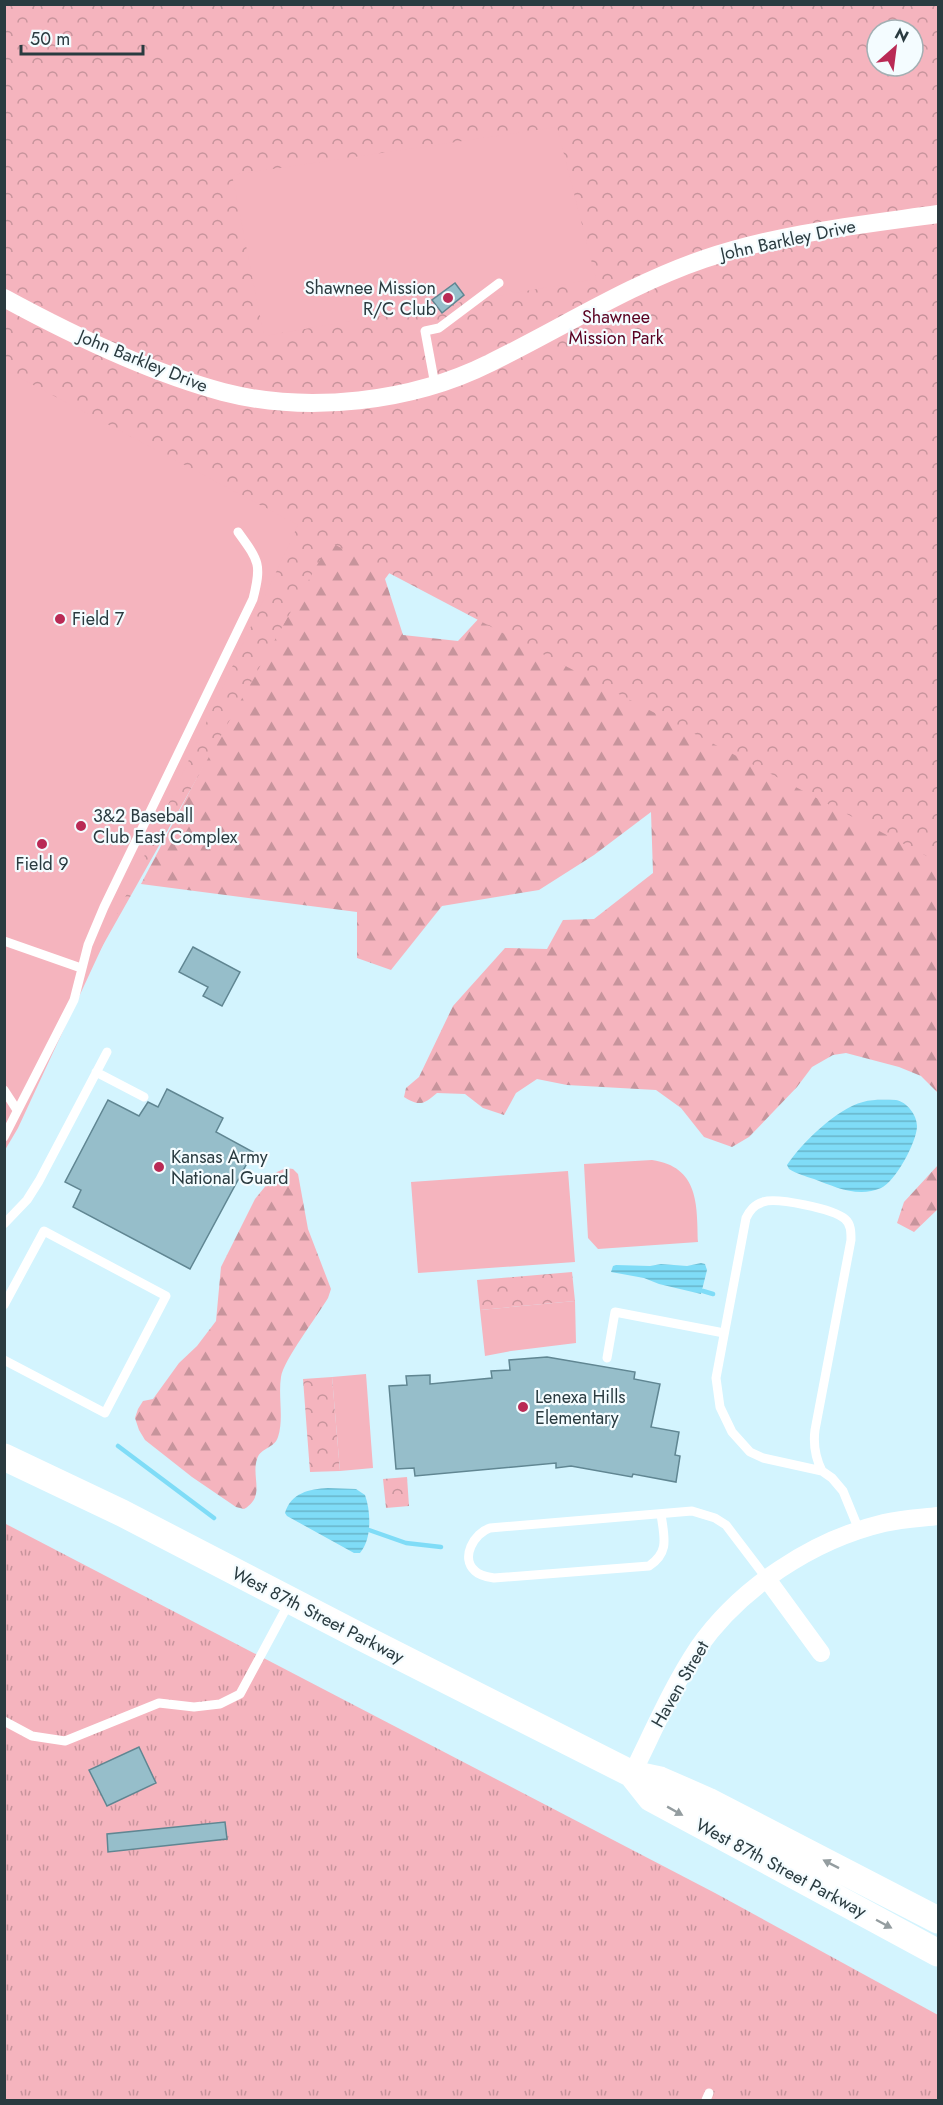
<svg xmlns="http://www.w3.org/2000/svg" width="943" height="2105" font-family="Jost,sans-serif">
  <defs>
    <pattern id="grass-tufts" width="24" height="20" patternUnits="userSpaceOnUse" patternTransform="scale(1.5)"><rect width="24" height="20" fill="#f5b4be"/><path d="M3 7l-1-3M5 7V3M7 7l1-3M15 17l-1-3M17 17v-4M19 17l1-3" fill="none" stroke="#c7949c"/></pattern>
    <pattern id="forest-firs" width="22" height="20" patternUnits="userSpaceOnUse" patternTransform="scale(1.5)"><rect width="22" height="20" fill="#f5b4be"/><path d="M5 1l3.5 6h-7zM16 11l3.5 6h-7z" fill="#c7949c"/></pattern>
    <pattern id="park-crowns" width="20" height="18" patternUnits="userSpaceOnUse" patternTransform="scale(1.5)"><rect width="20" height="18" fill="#f5b4be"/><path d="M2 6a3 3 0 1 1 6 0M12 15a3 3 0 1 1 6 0" fill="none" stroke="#c7949c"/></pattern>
    <pattern id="water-rules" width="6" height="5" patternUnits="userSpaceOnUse" patternTransform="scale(1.5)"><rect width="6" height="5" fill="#7fdcf7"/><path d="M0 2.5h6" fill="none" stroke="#68b4c9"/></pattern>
  </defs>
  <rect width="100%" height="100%" fill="#d3f4fe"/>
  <path fill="url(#grass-tufts)" d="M4 1523 715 1893 938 2015V2100H5Z"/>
  <path fill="url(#forest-firs)" d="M938 233V1093L921 1076 899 1067 846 1053 833 1055 812 1067 797 1087 749 1137 732 1147 704 1137 681 1108 656 1090 567 1085 537 1079 516 1093 504 1115 483 1108 465 1094 437 1093C424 1104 420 1107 404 1097L406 1088 419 1077 453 1006 505 948 547 949 563 920 594 919 653 873 651 812 594 855 539 890 442 906 391 970 357 958V912L141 884 289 602V538L421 530 385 579 403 635 458 641 527 566Z
    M938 1165V1209L914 1232 897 1223 904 1202Z
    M286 1168 293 1169 298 1174 308 1229 331 1289 328 1298C318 1315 283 1361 281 1377 278 1396 284 1419 278 1437 274 1449 261 1447 257 1459 251 1478 266 1496 244 1509L236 1507 192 1477 145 1440 139 1430 135 1418 138 1409 143 1401 153 1399 179 1363 197 1346 216 1321 221 1267 255 1199 277 1172Z"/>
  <path fill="url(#park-crowns)" fill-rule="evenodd" d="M5 5H938V862L330 542 5 1119ZM877 30H913V66H877Z
    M572 1272 575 1301 480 1310 477 1280Z
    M332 1377 340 1471 310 1472 303 1379Z
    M407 1477 409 1506 386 1508 383 1479Z"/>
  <path fill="#f5b4be" d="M557 127 596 279 264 336 232 175Z
    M5 370 298 525 18 1128 5 1150Z
    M652 1160C699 1167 697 1204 698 1242L598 1249 588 1238 584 1164Z
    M568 1171 575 1262 418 1273 411 1182Z
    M575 1301 576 1343 511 1351 485 1356 480 1310Z
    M366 1374 373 1468 340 1471 332 1377Z"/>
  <path fill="url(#water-rules)" d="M896 1100C907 1102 917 1115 917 1126 917 1142 895 1182 881 1188 858 1198 835 1187 814 1179 805 1176 797 1174 789 1169L787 1165C802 1143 836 1109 863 1102 873 1099 885 1100 896 1100Z
    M701 1263 705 1264 707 1270 701 1294 659 1284 644 1278 611 1272 613 1266 616 1265 650 1266 661 1264 687 1266Z
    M328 1488 356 1489 365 1495C371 1512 372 1539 360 1553H354L287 1516 285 1513C291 1493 309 1489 328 1488Z"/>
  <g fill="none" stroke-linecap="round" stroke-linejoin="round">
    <path stroke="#7fdcf7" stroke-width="4.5" d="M703 1291 713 1294
      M118 1446 214 1518
      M369 1530 406 1543 441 1547"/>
  </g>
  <path fill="#96beca" stroke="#608692" stroke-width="1.5" d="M455 283 464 295 442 313 432 300Z
    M193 947 240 972 222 1006 203 996 208 987 179 972Z
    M167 1089 223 1118 216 1132 253 1152 190 1269 73 1207 81 1190 65 1182 108 1100 139 1116 148 1102 158 1107Z
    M547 1357 635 1372 634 1379 660 1384 651 1427 679 1432 675 1455 680 1456 676 1482 633 1474 632 1477 571 1466 556 1468V1463L415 1476 414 1468 396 1469 389 1386 407 1385 406 1376 430 1375V1384L492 1378 491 1371 510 1370 509 1360Z
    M139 1747 156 1783 107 1806 89 1770Z
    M225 1822 227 1839 108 1852 107 1834Z"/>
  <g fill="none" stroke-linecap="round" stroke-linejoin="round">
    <path stroke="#fff" stroke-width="9" d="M435 385 425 331 439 328 499 283
      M4 941 81 968
      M96 1072 144 1097
      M4 1090 17 1110
      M4 1137 74 1000 88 945 104 907 253 599C262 564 259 561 238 532
      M4 1224 27 1200 39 1181 107 1052
      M4 1305 44 1231 166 1296 105 1413 4 1360
      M607 1358 615 1312 724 1333
      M822 1471C815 1457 813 1445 815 1430L851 1240C851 1232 851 1224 845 1219 834 1209 776 1197 763 1202 754 1205 750 1210 746 1218L716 1378 720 1407 732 1432 750 1452 763 1458 822 1471 832 1478 843 1491 859 1530
      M661 1514C664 1537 670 1552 649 1566L494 1578C488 1577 480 1576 475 1571 460 1558 474 1533 490 1528L692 1511 715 1518 726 1525 767 1579
      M4 1721 32 1736 65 1741 159 1703 194 1707 220 1704 240 1694 289 1603
      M706 2100 709 2093"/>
    <path stroke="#fff" stroke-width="18" d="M4 298C72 335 148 372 223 392 308 414 412 402 490 363 562 328 628 285 704 259 780 233 860 225 938 214
      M767 1579 821 1653
      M632 1774C653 1732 672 1687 698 1648 740 1588 812 1540 884 1523 902 1519 921 1518 938 1516"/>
    <path stroke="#fff" stroke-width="27" d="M4 1457 122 1513 365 1639 632 1774 660 1780 708 1801 938 1920
      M632 1774 651 1798 938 1953"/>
  </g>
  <defs><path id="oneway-solid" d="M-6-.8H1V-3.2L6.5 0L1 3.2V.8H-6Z" transform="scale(1.5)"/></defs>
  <g fill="#949da0">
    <use href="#oneway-solid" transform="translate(675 1811) rotate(29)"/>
    <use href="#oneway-solid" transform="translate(831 1864) rotate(-153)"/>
    <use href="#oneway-solid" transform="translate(884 1924) rotate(28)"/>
  </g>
  <g fill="#b92a55" stroke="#f4fcff" stroke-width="2">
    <circle cx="448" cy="298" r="6"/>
    <circle cx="60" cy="619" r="6"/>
    <circle cx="81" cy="826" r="6"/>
    <circle cx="42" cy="844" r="6"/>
    <circle cx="159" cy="1167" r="6"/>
    <circle cx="523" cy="1407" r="6"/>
  </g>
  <g text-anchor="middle" stroke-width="4.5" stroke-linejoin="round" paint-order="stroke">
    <g font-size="18" fill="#2a3b40" stroke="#f4fcff">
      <text transform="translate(788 240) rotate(-12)" y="6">John Barkley Drive</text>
      <text transform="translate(143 361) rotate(22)" y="6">John Barkley Drive</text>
      <text transform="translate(318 1615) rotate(27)" y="6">West 87th Street Parkway</text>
      <text transform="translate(680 1684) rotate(-60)" y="6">Haven Street</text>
      <text transform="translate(781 1868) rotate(28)" y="6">West 87th Street Parkway</text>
    </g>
    <g font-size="18" fill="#2a3b40" stroke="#f4fcff" text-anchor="start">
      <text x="436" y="294" text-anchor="end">Shawnee Mission<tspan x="436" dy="21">R/C Club</tspan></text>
      <text x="72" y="625">Field 7</text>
      <text x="93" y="822">3&amp;2 Baseball<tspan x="93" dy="21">Club East Complex</tspan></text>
      <text x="42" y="870" text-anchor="middle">Field 9</text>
      <text x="171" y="1163">Kansas Army<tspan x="171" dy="21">National Guard</tspan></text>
      <text x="535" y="1403">Lenexa Hills<tspan x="535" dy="21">Elementary</tspan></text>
    </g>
    <g font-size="18" fill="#5a0021" stroke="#f4fcff">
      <text x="616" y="323">Shawnee<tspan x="616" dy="21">Mission Park</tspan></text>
    </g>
  </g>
  <rect width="943" height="2105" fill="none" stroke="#2a3b40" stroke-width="12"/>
  <g transform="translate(895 48) rotate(28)"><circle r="28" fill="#f4fcff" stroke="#a3afb3" stroke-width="1.5"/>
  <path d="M0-4.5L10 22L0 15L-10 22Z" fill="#b92a55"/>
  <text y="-9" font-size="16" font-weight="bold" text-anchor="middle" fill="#2a3b40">N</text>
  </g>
  <path d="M21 45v9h122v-9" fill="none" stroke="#2a3b40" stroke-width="3"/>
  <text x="30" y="45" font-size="18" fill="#2a3b40" stroke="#f4fcff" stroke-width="4.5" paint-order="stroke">50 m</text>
</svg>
